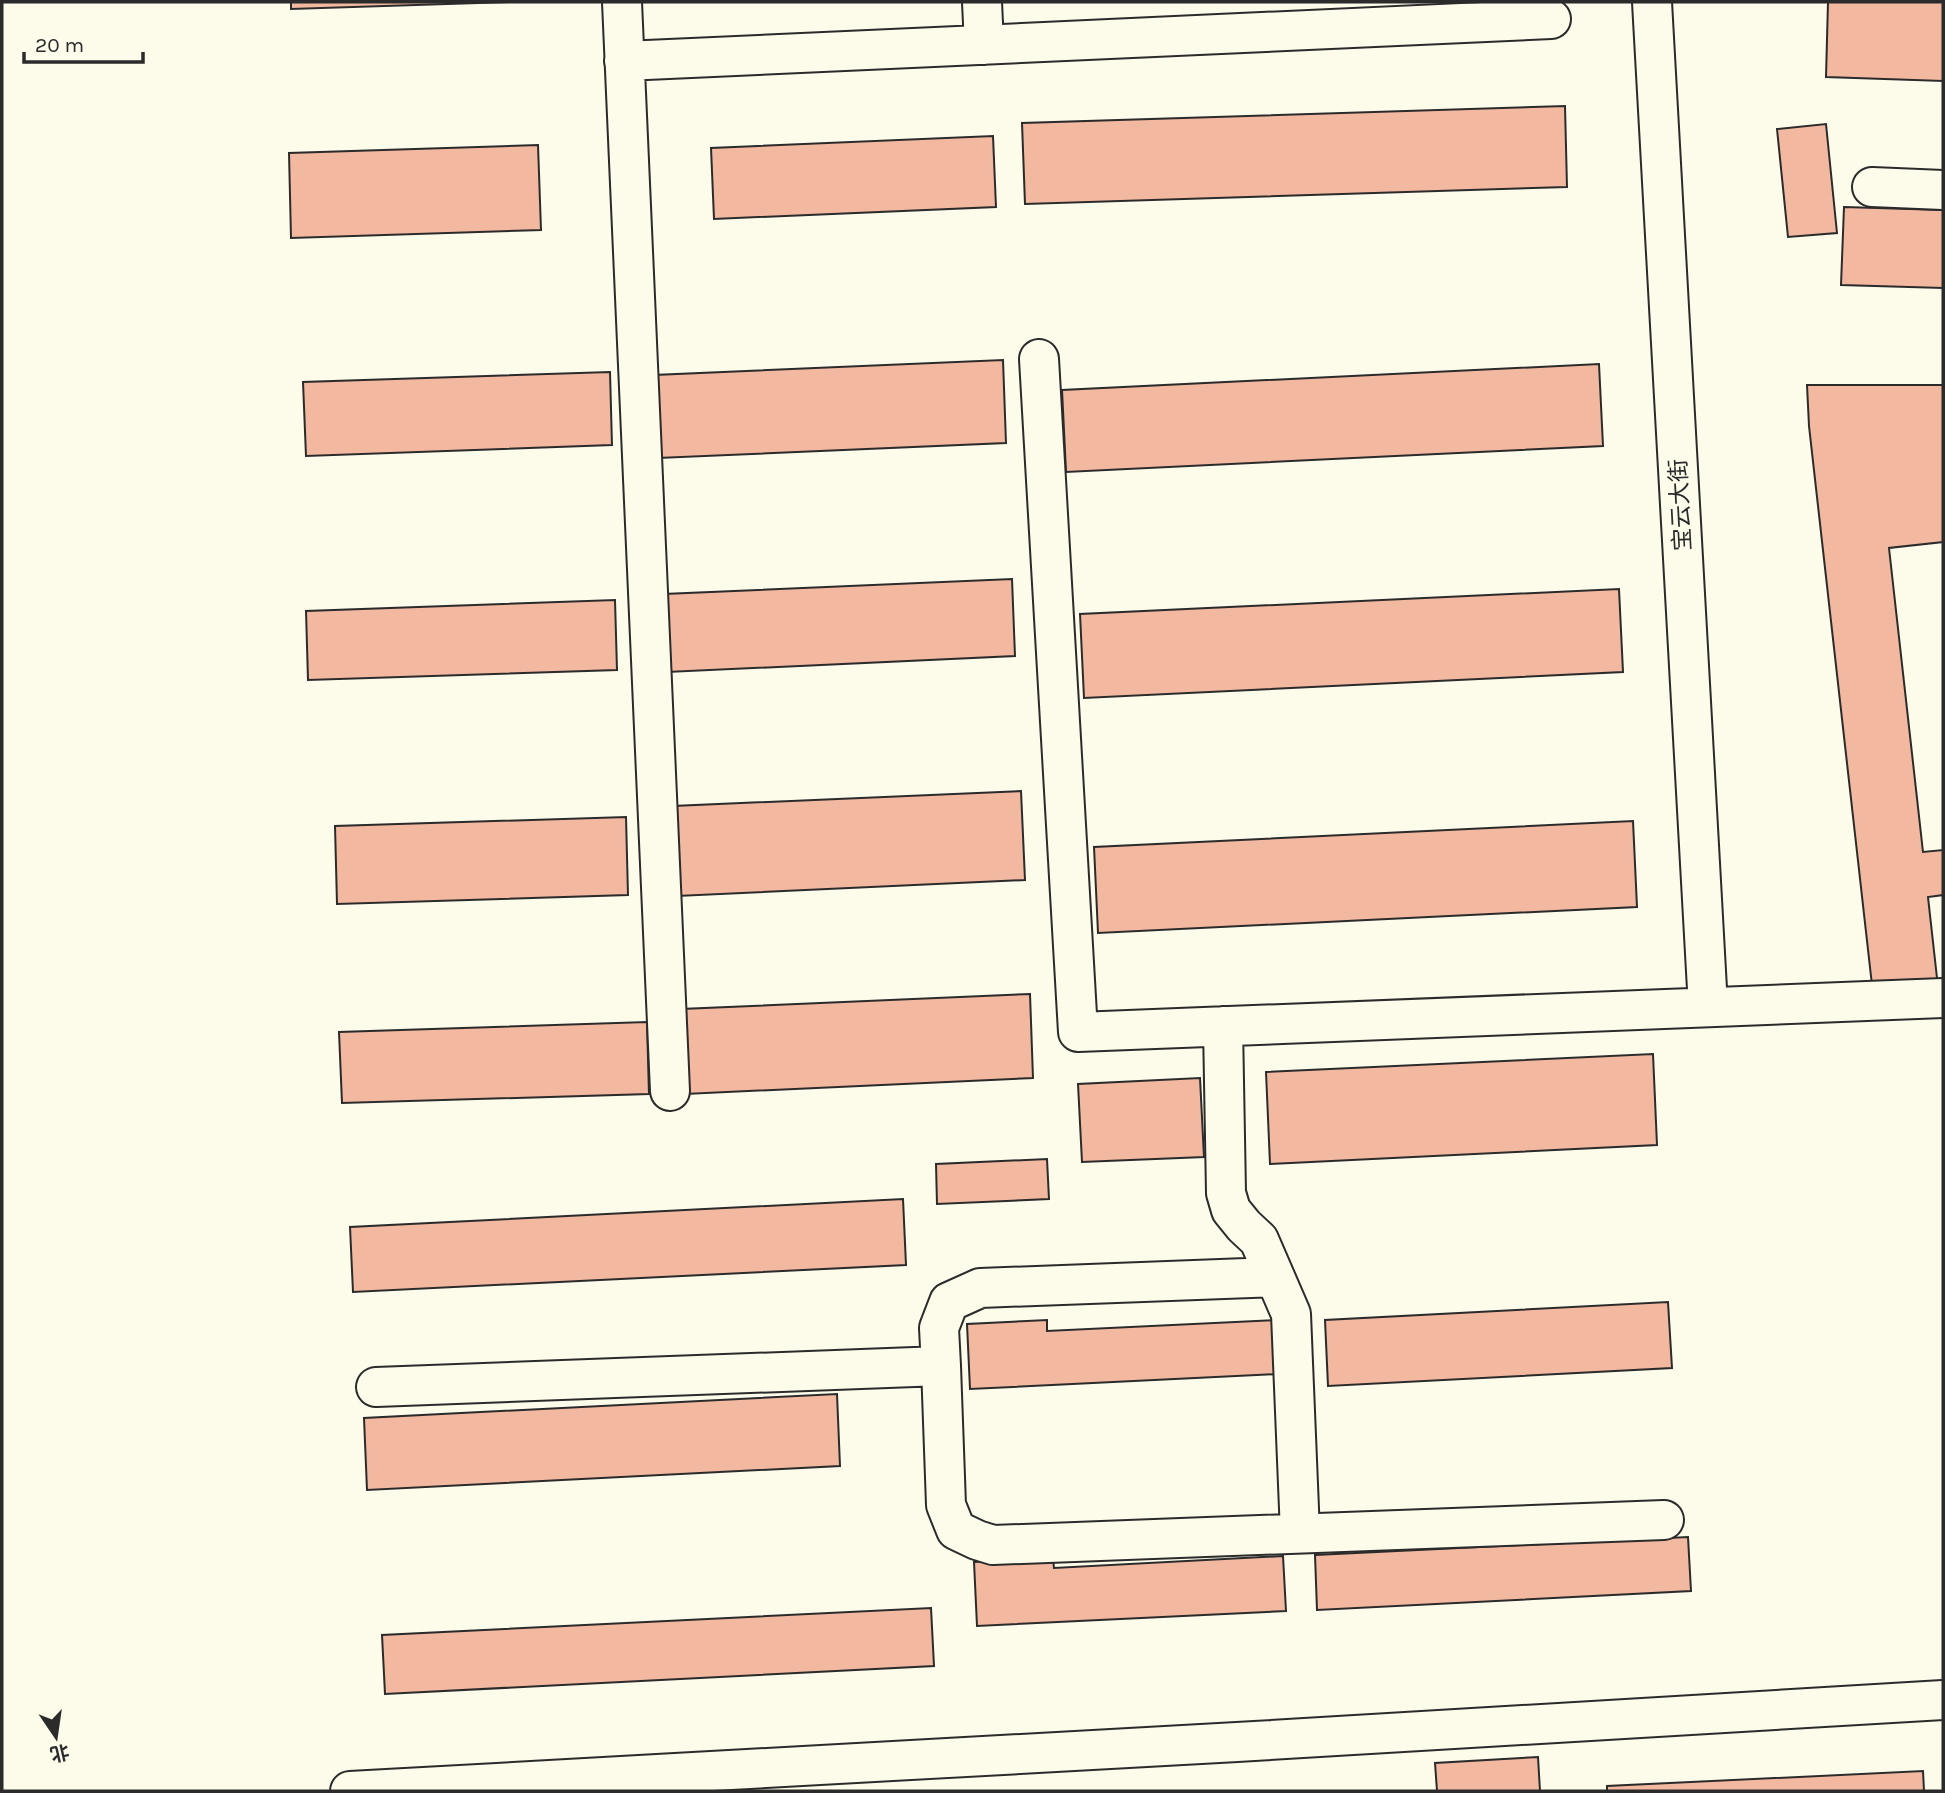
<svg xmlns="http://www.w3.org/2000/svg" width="1945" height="1793" font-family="Karla,'Noto Sans SC',sans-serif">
  <rect width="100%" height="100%" fill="#fdfbea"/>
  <path fill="#f2b8a0" stroke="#2b2b2b" stroke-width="2" d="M291 2H510L291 9Z
    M1828 2H1943V81L1826 77Z
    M1565 106 1567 187 1025 204 1022 123Z
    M1826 124 1837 233 1788 237 1777 129Z
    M993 136 996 207 714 219 711 148Z
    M538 145 541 230 291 238 289 153Z
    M1844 207 1943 210V288L1841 285Z
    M1003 360 1006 443 658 458 654 375Z
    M1599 364 1603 446 1066 472 1062 390Z
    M610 372 612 445 306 456 303 382Z
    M1807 385H1943V542L1889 548 1923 852 1943 850V895L1928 897 1938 987 1873 994 1809 426Z
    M1012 579 1015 656 667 672 664 594Z
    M1619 589 1623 672 1084 698 1080 614Z
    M615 600 617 670 308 680 306 611Z
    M1021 791 1025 880 677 896 673 806Z
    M626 817 628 895 337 904 335 826Z
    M1633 821 1637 907 1098 933 1094 847Z
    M1030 994 1033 1078 685 1094 681 1009Z
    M647 1022 649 1094 342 1103 339 1032Z
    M1653 1054 1657 1145 1270 1164 1266 1072Z
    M1200 1078 1204 1157 1082 1162 1078 1084Z
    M1047 1159 1049 1199 937 1204 936 1164Z
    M903 1199 906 1265 353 1292 350 1227Z
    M1668 1302 1672 1368 1328 1386 1325 1320Z
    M1047 1320V1331L1277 1320 1279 1374 970 1389 967 1324Z
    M837 1394 840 1466 367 1490 364 1418Z
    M1688 1537 1691 1591 1317 1610 1315 1555Z
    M1283 1556 1286 1611 977 1626 974 1562 1053 1558 1054 1568Z
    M931 1608 934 1666 385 1694 382 1635Z
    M1538 1757 1540 1791H1437L1435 1763Z
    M1923 1771 1924 1791H1607V1786Z"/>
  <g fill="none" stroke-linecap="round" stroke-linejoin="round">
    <defs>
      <path id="minor" d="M622 2 670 1091
        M982 2 984 45
        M1652 2 1708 1007
        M624 61 1551 19
        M1872 187 1943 190
        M1039 359 1078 1032 1943 998
        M1223 1026 1226 1193 1231 1210 1244 1226 1259 1240 1291 1314 1300 1533
        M1275 1277 980 1288 949 1302 939 1328 941 1366 946 1505 956 1530 977 1540 993 1545 1664 1520
        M376 1387 941 1366
        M350 1791 1237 1742 1943 1700"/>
    </defs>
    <use href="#minor" stroke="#2b2b2b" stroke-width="42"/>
    <use href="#minor" stroke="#fdfbea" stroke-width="38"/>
  </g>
  <g text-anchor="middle" stroke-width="5" stroke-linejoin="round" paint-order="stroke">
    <g font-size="23" fill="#2b2b2b" stroke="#fdfbea">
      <text transform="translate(1680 505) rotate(-93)" y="8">宝云大街</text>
    </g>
  </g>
  <rect width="1945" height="1793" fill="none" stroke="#2b2b2b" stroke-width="7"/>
  <g transform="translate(56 1737) rotate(167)" stroke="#fdfbea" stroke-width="5" paint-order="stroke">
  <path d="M0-5L12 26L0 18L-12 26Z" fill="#2b2b2b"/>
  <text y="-10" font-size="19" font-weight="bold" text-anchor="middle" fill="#2b2b2b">北</text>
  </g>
  <path d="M24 52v10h119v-10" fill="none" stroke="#2b2b2b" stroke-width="3.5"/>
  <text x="35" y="52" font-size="21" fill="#2b2b2b" stroke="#fdfbea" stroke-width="5" paint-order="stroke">20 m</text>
</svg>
